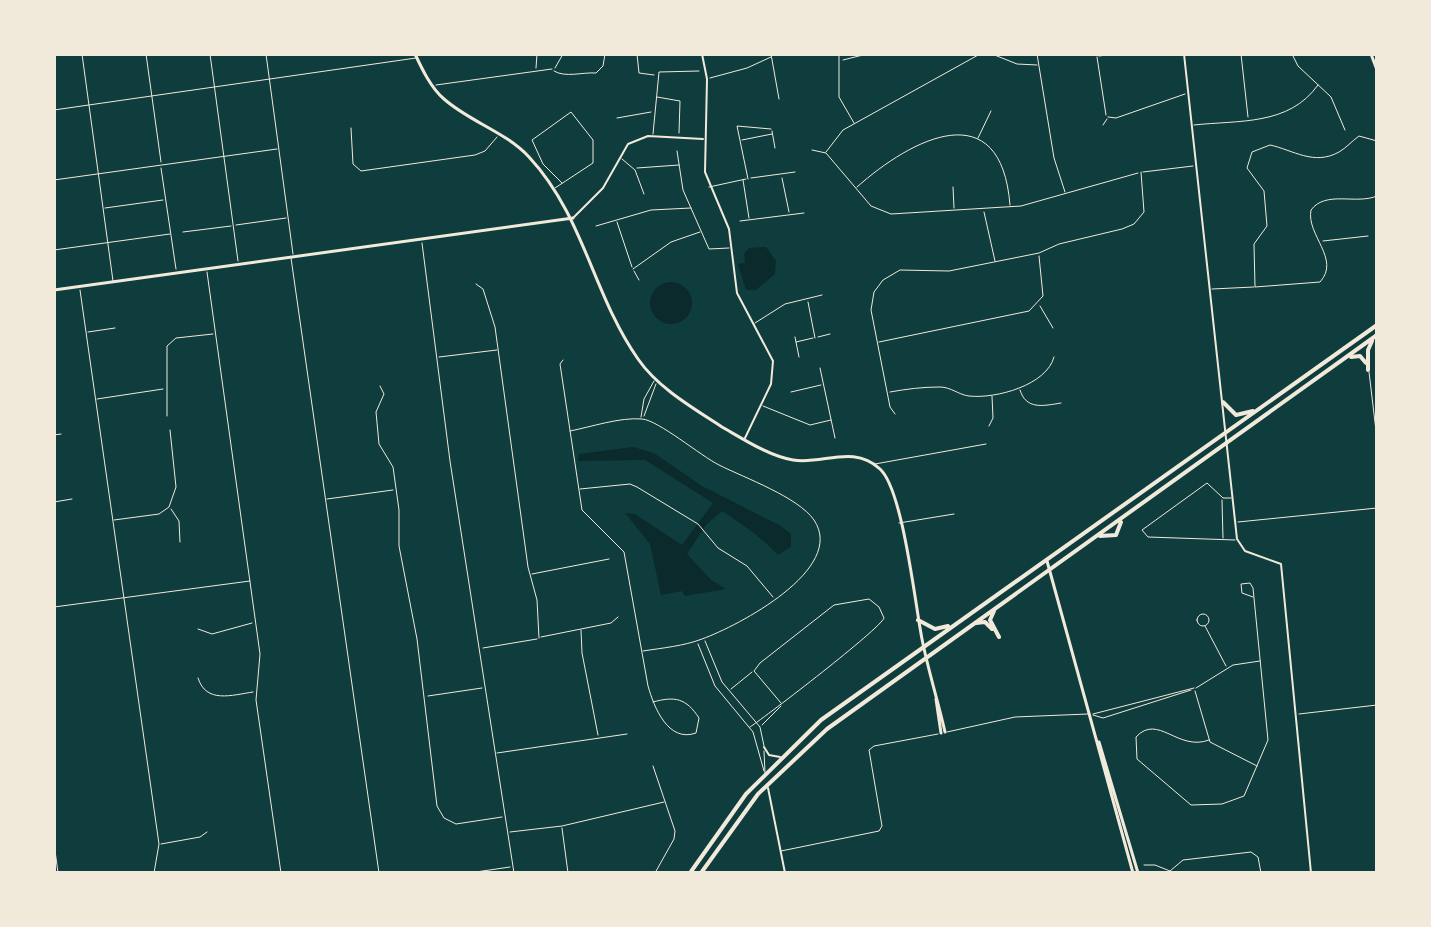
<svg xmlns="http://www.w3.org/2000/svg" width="1431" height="927" font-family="'Sofia Sans Condensed',sans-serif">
  <rect width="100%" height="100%" fill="#0f3d3e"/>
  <path fill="#0a2a2b" d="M766 247 776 261 775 274 756 290H746L738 264 745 263 744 254 749 248Z
    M650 303a21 21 0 1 1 42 0a21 21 0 1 1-42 0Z
    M633 447 654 453 702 486 781 526 791 534V547L778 555C761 537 742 524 722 511L706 525 687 554 711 580 726 589 685 596 682 591 661 595 650 544 625 513 635 514 682 545 713 503 645 460 578 461 579 454Z"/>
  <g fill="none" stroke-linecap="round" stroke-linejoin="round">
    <path stroke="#f1e9da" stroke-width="1" d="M82 54 113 281
      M146 54 161 162
      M210 54 238 261
      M266 54 293 254
      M637 54 639 73 654 75
      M771 54 779 99
      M839 54V97L854 123
      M992 54 1017 64 1037 65
      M1037 54 1054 158 1065 192
      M1241 54 1248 117
      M1292 54 1298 66 1331 97 1345 130
      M1099 56 1115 54
      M1097 57 1106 115
      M843 60 867 54
      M536 68 537 54
      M555 68 563 54
      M554 71C565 78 583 72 596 73L603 66 605 54
      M710 78 747 68 771 57
      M436 85 552 69
      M657 97 680 101 679 133
      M54 110 416 58
      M1108 117 1116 118 1185 94
      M617 118 651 112
      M1103 125 1107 119
      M1194 125C1239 120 1289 126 1318 85
      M351 128 353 164 361 171 475 155 485 151 497 137
      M772 131 775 148
      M653 134 659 72 699 71
      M978 138 991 111
      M742 140 772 134
      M1377 141 1359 136C1352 141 1346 148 1339 152 1314 166 1293 150 1270 145L1252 152 1247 168 1264 191 1267 226 1254 244 1255 287 1320 282C1341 259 1306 235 1311 210 1326 190 1356 205 1377 196
      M812 150 826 153 871 206 891 214 1021 206 1138 173
      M677 151 683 190 709 249 729 248
      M826 152 843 130 980 54
      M622 159 635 170 644 194
      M161 168 176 269
      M637 168 679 165
      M1143 172 1193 166
      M751 178 795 172
      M782 178 789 212
      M748 179 737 126 771 129
      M54 180 277 149
      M743 180 749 218
      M709 187 746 179
      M857 187C912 138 1001 92 1010 205
      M953 187 954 208
      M555 188 593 163V140L571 112 532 140 543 164 562 183
      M105 208 163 200
      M984 212 995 261
      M740 221 804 213
      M617 222 632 267
      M236 225 286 218
      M596 226 651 210 691 208
      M183 232 231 226
      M1323 241 1368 236
      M422 243 450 461 514 873
      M54 250 170 234
      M291 258 379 873
      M633 269 671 242 700 232
      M634 271 639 280
      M207 272 260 654 256 700 281 873
      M476 284 483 289 495 327 528 567 537 600 539 638
      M1212 289 1254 287
      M80 290 159 844 154 873
      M808 302 815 338
      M1040 306 1053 328
      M755 323 785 304 822 295
      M88 332 115 328
      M795 337 799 357
      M818 337 830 334
      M796 342 813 338
      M879 342 1029 311 1043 296 1039 256
      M439 357 497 350
      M563 360 560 364 582 510 624 552 648 686C654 707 668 743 696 733L699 718C686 698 675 696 653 702
      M820 368 835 438
      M1369 372 1377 439
      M380 386 384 394 376 412 379 444 393 467 399 510V546L417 639 437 806 444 818 456 824 502 817
      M1020 390C1026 410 1043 406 1061 403
      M791 392 821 385
      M890 392C907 389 922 387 940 387 951 387 959 395 969 396 996 399 1047 385 1054 357
      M97 399 163 389
      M763 406 810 425 831 420
      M895 414 890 407 871 310 874 292 883 280 900 270 949 271 1039 253 1059 244 1122 229 1134 224 1144 212 1141 172
      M167 416V346L176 338 213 334
      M644 416 656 384
      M641 417 644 399 654 381
      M989 426 993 418 992 396
      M570 431C591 427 620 417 642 419 658 420 701 456 719 465 745 478 798 497 814 520 847 569 738 626 702 639 684 646 662 648 643 651
      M54 435 61 434
      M875 464 986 444
      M580 489 630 484 637 487 698 524 718 548 747 566 773 597
      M1231 498H1223L1207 483 1142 530 1148 537 1235 540
      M327 499 393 490
      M1222 500 1223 538
      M54 502 72 499
      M171 509 179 521 180 542
      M114 520 159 514 169 507 176 487 170 430
      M1238 522 1377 508
      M899 523 954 514
      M532 574 609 559
      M54 607 250 581
      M1197 620a6 6 0 1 1 12 0a6 6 0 1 1-12 0Z
      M1205 626 1226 666
      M198 629 212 634 252 623
      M581 630 582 653 598 735
      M541 637 611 623 618 617
      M705 641 722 682 760 727 764 746
      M698 644 715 686 753 732 764 771
      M483 648 537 639
      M198 678C206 704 232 695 253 692
      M1196 688 1233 665 1260 661
      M731 689 752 672
      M1195 691 1210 742 1257 766
      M428 696 482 688
      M1093 714 1194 688
      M1299 714 1377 705
      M1093 715 1103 718 1191 690
      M762 725 781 706
      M750 727C768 715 880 629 884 618L879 607 869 599 834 605 760 663 754 671 781 703
      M947 732 1015 717 1088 714
      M1209 740C1178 752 1158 713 1136 737L1137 759 1191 805 1222 804 1244 796 1268 740 1253 588 1250 583 1241 584 1242 593 1253 597
      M764 751 765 773
      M497 753 627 734
      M653 766 675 831 674 839 655 873
      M562 828 568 873
      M510 832 562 826 664 802
      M54 843 58 873
      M161 844 200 837 207 832
      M781 851 879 831 882 826 869 750 874 746 938 734
      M1144 865H1155L1170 871 1183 860 1251 852 1258 857 1261 873
      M469 873 510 867"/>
    <path stroke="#f1e9da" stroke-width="2" d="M702 54 707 79 705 172 729 229 737 293 773 361 771 384 745 438
      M1184 54 1237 539 1245 551 1281 564 1311 873
      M574 217 603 188 628 144 648 136 703 139
      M764 747 769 755 780 757
      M768 788 785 873"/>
    <path stroke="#f1e9da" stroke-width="3" d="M415 54C422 69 431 88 444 99 470 122 506 132 529 157 584 216 593 295 638 359 658 388 693 408 722 427 743 439 769 456 793 460 823 465 853 444 880 469 903 490 915 604 922 639 928 670 938 701 945 732
      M1371 54 1377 70
      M1376 54 1377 58
      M54 290 573 218
      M1047 561 1133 873
      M936 699 941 733
      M1099 742 1138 873"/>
    <path stroke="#f1e9da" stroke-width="4" d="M1351 357 1360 356 1366 363
      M1368 370V350L1372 341
      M1223 402 1236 415 1253 411
      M1100 536 1116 535 1121 522
      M994 611 990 620 999 637
      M918 620 935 629 948 626
      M976 623 985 622 992 629
      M690 873 746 794 821 720 1377 325
      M701 873 758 794 827 729 1377 335"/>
  </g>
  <rect width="1431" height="927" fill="none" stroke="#f1e9da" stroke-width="112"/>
</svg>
